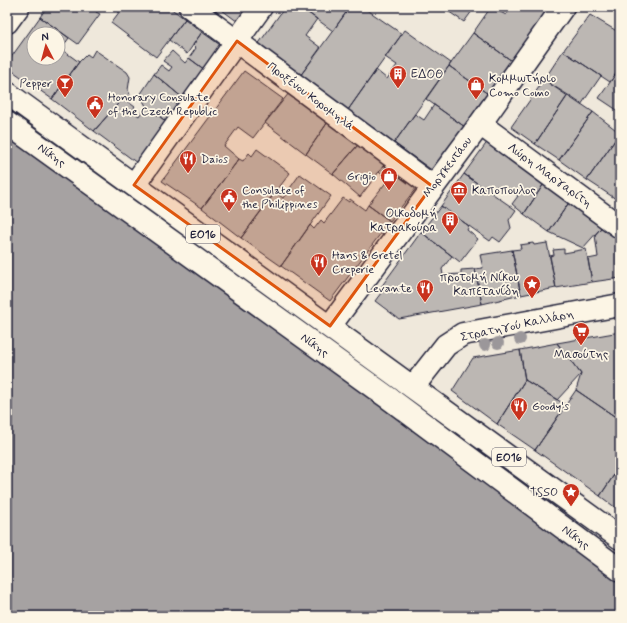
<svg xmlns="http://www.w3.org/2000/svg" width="627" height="623" font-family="Mynerve,sans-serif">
  <rect width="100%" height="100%" fill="#efe8db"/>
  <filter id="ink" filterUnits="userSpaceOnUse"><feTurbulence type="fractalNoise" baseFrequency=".025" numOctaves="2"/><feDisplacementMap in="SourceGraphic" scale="8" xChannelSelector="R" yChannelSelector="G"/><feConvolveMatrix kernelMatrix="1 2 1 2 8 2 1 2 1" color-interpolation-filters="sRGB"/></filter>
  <g filter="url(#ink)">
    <path fill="#a6a2a2" stroke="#716f79" d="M7 133 620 579V616H7Z"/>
    <path fill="#bcb7b3" stroke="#22223b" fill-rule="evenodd" d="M47 7H96L98 9 96 12 100 14 78 44 40 17Z
      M123 7H169L185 19 156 57 111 23Z
      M218 7H249L238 22Z
      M285 7H300L317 19 305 36 321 48 300 76 257 46Z
      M300 7H350L333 31Z
      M350 7H363L402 34 348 110 300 76Z
      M442 7H475L464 22Z
      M491 7 506 15 510 8 509 7H551L512 61 473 33Z
      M590 15 620 33V68L610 82 563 51Z
      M40 17 69 38 61 49 79 62 52 99 7 67V63ZM34 34H58V58H34Z
      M185 19 202 32 187 54 169 40Z
      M405 30 451 63 394 143 348 110 376 70 387 79 397 65 385 57Z
      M202 32 223 47 205 70 189 58 196 48 193 45Z
      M473 33 512 61 488 94 449 66Z
      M95 50 127 72 130 77 128 90 130 95 128 98H123L94 131 52 99 79 62 87 54 91 57Z
      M172 51 185 63 189 58 205 70 184 99 154 74 161 65 169 71 172 67 163 61Z
      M563 51 601 76 581 105 544 80Z
      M449 66 488 94 465 127 426 99Z
      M620 68V112L599 98Z
      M244 71 283 99 253 138 238 127 224 146 239 159 202 208 162 181Z
      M154 74 184 99 168 123 146 106 140 95Z
      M544 80 568 95 535 144 511 127Z
      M293 88 332 116 306 154 265 123Z
      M568 95 593 112 559 160 535 144Z
      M123 98 135 107 132 111 139 116 146 106 168 123 137 163 94 131Z
      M434 105 465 127 433 171 394 143 415 114 424 120Z
      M593 112 620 133 587 180 559 160Z
      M332 116 363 139 333 174 306 154Z
      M620 133V192L616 199 587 180Z
      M363 139 390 157 360 197 333 174Z
      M488 141 545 182 524 214 512 204 518 196 507 188 504 192 496 186 491 193 464 174Z
      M257 149 290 173 241 238 202 208 239 159 243 161 249 153 252 156Z
      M390 157 421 182 390 221 368 205 388 180 379 172Z
      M300 174 331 196 281 266 241 238 275 192 283 198Z
      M464 174 516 210 509 220 511 228 500 242 493 237 490 241 441 206Z
      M545 182 572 198 549 232 524 214Z
      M343 198 349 202 350 199 365 210 368 205 390 221 330 301 281 266 310 225 314 229 321 220 324 223Z
      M572 198 607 221 583 248 549 232Z
      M441 206 469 226 467 230 478 239 460 262 421 232Z
      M607 221 620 231V278L592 282 588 259 598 257 595 235Z
      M421 232 452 256 442 269 443 275 461 274V270L475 269 482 304 399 319 375 301 384 289 381 287Z
      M533 243 534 245 547 243 556 288 521 295 512 250 521 249 520 245Z
      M564 249V253L586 249 592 282 556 288 550 256 554 255 553 250Z
      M512 250 521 295 482 304 475 269 483 268 480 255Z
      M620 332V420L576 390 581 374 557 343Z
      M557 343 581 374 557 400 525 380 520 350Z
      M520 350 525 380 497 424 452 391 473 358Z
      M525 380 566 405 535 450 497 424Z
      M576 390 620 420V466L600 496 535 450Z
      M620 466V511L600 496Z"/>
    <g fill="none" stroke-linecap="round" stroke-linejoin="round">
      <defs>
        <path id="minor" d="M190 7 432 186
          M7 22 18 7
          M7 123 390 399 620 570
          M480 124 620 227
          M134 185 261 7
          M330 326 480 124 563 7
          M413 387 446 345 463 334 620 305"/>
        <path id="major" d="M7 93 620 538"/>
      </defs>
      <use href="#minor" stroke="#22223b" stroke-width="25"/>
      <use href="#major" stroke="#22223b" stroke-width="25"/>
      <use href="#minor" stroke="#fcf5e5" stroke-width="22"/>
      <use href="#major" stroke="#fcf5e5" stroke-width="22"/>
    </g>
    <g fill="#9b979a">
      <circle cx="520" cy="339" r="6"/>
      <circle cx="498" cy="343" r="6"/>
      <circle cx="485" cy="345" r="6"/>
    </g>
  </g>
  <path fill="#de560e" fill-opacity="0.2" stroke="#de560e" stroke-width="3" stroke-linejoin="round" d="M237 41 432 186 330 326 134 185Z"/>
  <defs>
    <symbol id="building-pin" viewBox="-11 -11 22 30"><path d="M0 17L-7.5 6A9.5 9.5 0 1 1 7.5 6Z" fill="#c8321e" stroke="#fcf5e5"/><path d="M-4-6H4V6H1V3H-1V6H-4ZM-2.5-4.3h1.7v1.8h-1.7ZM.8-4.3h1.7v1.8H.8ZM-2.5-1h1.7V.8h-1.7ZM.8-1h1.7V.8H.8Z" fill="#fff"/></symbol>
    <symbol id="bar-pin" viewBox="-11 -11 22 30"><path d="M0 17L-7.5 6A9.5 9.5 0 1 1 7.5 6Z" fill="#c8321e" stroke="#fcf5e5"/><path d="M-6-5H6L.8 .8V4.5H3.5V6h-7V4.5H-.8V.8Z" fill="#fff"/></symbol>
    <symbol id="shop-pin" viewBox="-11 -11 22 30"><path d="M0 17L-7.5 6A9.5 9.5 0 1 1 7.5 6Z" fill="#c8321e" stroke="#fcf5e5"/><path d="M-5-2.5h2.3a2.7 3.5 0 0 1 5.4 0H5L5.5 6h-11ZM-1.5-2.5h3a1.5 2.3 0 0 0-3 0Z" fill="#fff"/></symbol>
    <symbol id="civic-pin" viewBox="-11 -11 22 30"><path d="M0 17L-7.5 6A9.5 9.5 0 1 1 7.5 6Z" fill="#c8321e" stroke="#fcf5e5"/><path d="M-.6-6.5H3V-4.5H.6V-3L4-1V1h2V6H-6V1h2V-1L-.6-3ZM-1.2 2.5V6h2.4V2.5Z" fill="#fff"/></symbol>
    <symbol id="restaurant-pin" viewBox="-11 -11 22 30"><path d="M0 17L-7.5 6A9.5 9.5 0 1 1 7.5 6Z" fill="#c8321e" stroke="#fcf5e5"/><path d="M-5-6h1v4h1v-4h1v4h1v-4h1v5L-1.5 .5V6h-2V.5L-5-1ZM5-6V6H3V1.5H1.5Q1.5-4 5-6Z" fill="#fff"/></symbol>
    <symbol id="museum-pin" viewBox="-11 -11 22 30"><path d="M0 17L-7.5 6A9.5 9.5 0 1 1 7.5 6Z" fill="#c8321e" stroke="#fcf5e5"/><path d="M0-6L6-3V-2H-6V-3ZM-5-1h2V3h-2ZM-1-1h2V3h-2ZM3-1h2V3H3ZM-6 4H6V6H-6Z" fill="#fff"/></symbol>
    <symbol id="sight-pin" viewBox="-11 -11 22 30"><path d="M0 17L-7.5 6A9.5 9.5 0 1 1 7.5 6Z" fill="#c8321e" stroke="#fcf5e5"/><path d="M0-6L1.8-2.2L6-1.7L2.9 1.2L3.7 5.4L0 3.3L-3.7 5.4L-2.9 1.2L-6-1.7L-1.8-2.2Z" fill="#fff"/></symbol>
    <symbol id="supermarket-pin" viewBox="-11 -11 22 30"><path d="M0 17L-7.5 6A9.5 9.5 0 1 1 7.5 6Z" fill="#c8321e" stroke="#fcf5e5"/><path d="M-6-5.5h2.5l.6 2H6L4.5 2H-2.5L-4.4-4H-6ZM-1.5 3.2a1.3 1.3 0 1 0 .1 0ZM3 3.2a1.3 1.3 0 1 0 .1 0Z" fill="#fff"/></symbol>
  </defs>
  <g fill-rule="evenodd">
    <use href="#building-pin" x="388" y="64" width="20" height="27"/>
    <use href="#bar-pin" x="55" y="73" width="20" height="27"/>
    <use href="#shop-pin" x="466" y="75" width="20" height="27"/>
    <use href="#civic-pin" x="85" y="94" width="20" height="27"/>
    <use href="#restaurant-pin" x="178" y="149" width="20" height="27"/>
    <use href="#shop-pin" x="379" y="166" width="20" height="27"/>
    <use href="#museum-pin" x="449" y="180" width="20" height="27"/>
    <use href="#civic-pin" x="219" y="187" width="20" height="27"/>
    <use href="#building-pin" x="440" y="210" width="20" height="27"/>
    <use href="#restaurant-pin" x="309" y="252" width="20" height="27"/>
    <use href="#sight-pin" x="522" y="274" width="20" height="27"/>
    <use href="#restaurant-pin" x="415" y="278" width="20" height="27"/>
    <use href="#supermarket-pin" x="571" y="321" width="20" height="27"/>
    <use href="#restaurant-pin" x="509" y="396" width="20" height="27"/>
    <use href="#sight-pin" x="561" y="482" width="20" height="27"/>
  </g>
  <g text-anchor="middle" stroke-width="3.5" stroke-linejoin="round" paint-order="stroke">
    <g fill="#fcf5e5" stroke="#63616e" stroke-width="1">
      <rect x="186" y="225" width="34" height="18" rx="3"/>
      <rect x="492" y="448" width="34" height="18" rx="3"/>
    </g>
    <g font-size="11" font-weight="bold" fill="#22223b">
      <text x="203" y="238">ΕΟ16</text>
      <text x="509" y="461">ΕΟ16</text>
    </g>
    <g font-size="12" fill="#22223b" stroke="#fcf5e5" text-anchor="start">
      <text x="411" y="78">ΕΔΟΘ</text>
      <text x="489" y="82">Κομμωτήριο<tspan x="489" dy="14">Como Como</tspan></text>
      <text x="52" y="87" text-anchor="end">Pepper</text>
      <text x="108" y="101">Honorary Consulate<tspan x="108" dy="14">of the Czech Republic</tspan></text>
      <text x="201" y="163">Daios</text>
      <text x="376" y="180" text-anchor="end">Grigio</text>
      <text x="242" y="194">Consulate of<tspan x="242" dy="14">the Philippines</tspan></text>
      <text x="472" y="194">Καποπουλος</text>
      <text x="437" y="217" text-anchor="end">Οικοδομή<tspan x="437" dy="14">Κατρακούρα</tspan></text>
      <text x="332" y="259">Hans &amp; Gretel<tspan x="332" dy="14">Creperie</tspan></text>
      <text x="519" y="281" text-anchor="end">προτομή Νίκου<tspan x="519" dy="14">Καπετανίδη</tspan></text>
      <text x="412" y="292" text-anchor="end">Levante</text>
      <text x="581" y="358" text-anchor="middle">Μασούτης</text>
      <text x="532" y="410">Goody's</text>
      <text x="558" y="496" text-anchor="end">TSSO</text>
    </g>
    <g font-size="12" fill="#22223b" stroke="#fcf5e5">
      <text transform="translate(311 96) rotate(37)" y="4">Προξένου Κορομηλά</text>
      <text transform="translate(52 155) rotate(36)" y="4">Νίκης</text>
      <text transform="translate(447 167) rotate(-53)" y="4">Μοργκεντάου</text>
      <text transform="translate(550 175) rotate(36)" y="4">Λώρη Μαργαρίτη</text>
      <text transform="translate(517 325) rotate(-12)" y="4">Στρατηγού Καλλάρη</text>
      <text transform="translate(315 345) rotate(36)" y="4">Νίκης</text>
      <text transform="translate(576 537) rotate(37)" y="4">Νίκης</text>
    </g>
  </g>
  <rect width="627" height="623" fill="none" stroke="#fcf5e5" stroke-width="24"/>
  <rect x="12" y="12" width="603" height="599" fill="none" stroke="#22223b" stroke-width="1.5" filter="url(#ink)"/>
  <g transform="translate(46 46) rotate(354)"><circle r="19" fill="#fcf5e5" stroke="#a5a1a1"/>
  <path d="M0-3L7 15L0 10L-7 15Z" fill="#c8321e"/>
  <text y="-6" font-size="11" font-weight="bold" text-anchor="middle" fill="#22223b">N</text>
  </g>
</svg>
